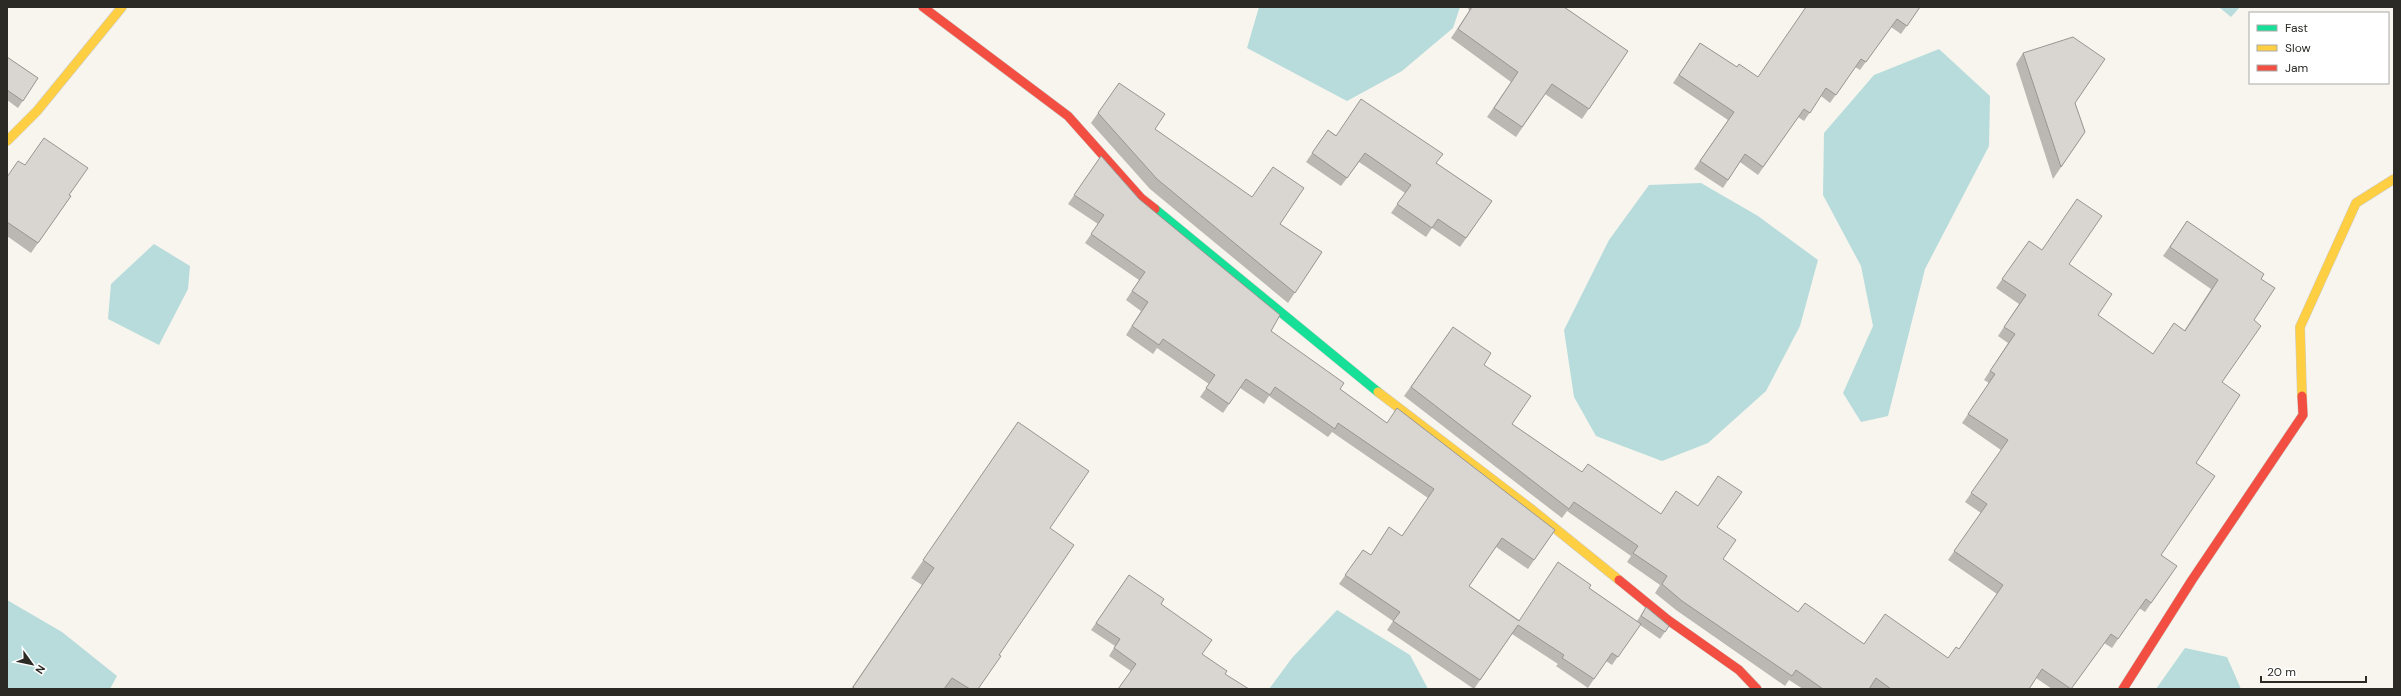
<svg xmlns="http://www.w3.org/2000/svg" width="2401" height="696" font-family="'DM Sans',sans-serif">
  <rect width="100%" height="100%" fill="#f7f5ee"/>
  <path fill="#b7dcdb" d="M1259 7H1460L1453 28 1402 71 1347 101 1247 48Z
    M2219 7H2240L2231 17Z
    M1939 49 1990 96 1989 146 1925 269 1888 416 1861 422 1843 393 1873 326 1861 266 1823 195 1824 133 1874 75Z
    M1701 183 1758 216 1818 260 1800 326 1766 391 1708 443 1662 461 1596 436 1574 397 1564 330 1609 240 1649 185Z
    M154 244 190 266 188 289 159 345 108 319 111 284Z
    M7 600 62 632 117 676 110 689H7Z
    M1337 610 1410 655 1428 689H1269L1292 658Z
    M2185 648 2227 657 2241 689H2156Z"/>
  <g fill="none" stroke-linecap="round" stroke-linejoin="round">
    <defs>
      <path id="fast" d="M1155 209 1378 392"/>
      <path id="slow" d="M7 141 37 111 122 7
        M1378 392 1530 508 1619 580
        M2302 396 2300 327 2356 203 2394 179"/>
      <path id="jam" d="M923 7 1068 116 1141 198 1155 209
        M1619 580 1668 620 1739 670 1757 689
        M2123 689 2192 580 2303 415 2302 396"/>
    </defs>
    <use href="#fast" stroke="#cccac4" stroke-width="10"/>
    <use href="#slow" stroke="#cccac4" stroke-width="10"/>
    <use href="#jam" stroke="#cccac4" stroke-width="10"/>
    <use href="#fast" stroke="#16e098" stroke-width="9"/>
    <use href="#slow" stroke="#ffcf43" stroke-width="9"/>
    <use href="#jam" stroke="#f24e42" stroke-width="9"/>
  </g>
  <path fill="#bbb8b4" d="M1468 7H1564L1628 51 1582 119 1545 94 1516 137 1487 117 1511 82 1451 38 1469 11Z
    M1920 7 1901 34 1891 27 1860 70 1855 67 1830 103 1821 96 1804 121 1798 117 1758 175 1740 162 1723 188 1694 169 1728 120 1673 83 1700 43 1737 67 1758 77Z
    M2023 53 2075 103 2085 132 2053 179 2016 64Z
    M7 57 38 78 18 108 7 100Z
    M1119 83 1155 129 1280 224 1322 252 1288 303 1150 189 1091 123Z
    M1328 130 1336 135 1436 163 1492 201 1460 247 1432 228 1426 237 1391 213 1405 193 1359 162 1341 186 1306 162Z
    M1101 156 1139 199 1271 331 1340 389 1387 423 1555 530 1528 569 1496 547 1469 586 1519 620 1589 588 1637 621 1646 607 1669 626 1660 639 1640 625 1612 665 1606 661 1588 688 1556 666 1558 664 1512 634 1474 689 1387 630 1393 621 1339 584 1363 550 1370 555 1402 536 1428 498 1332 432 1328 437 1269 396 1264 404 1240 388 1223 413 1200 397 1209 384 1157 348 1153 354 1126 335 1141 311 1126 300 1139 280 1085 243 1098 224 1068 204Z
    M7 177 69 195 71 196 31 253 7 236Z
    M2187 221 2261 279 2254 320 2222 382 2196 463 2161 555 2177 566 2145 612 2139 608 2112 648 2104 643 2071 689H2052L2036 678 2029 689H1871L1870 688 1869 689H1803L1789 680 1785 686 1676 610 1655 593 1660 585 1627 562 1631 556 1567 511 1562 518 1404 396 1453 327 1484 365 1512 424 1582 472 1661 514 1717 527 1723 559 1798 612 1864 644 1948 658 1959 649 1997 594 1948 560 1981 513 1965 502 2001 450 1962 423 1989 383 1984 380 2008 343 1998 336 2019 304 1996 288 2029 241 2042 250 2069 264 2098 315 2153 354 2184 331 2211 289 2163 256Z
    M1018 422 1050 528 999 655 978 689H851L922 585 911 578Z
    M1129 575 1161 604 1202 654 1225 674 1131 671 1109 656 1115 646 1091 630Z"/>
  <path fill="#d9d6d1" stroke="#989692" d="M1472 7H1564L1628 51 1589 109 1552 84 1522 127 1494 108 1518 72 1458 29Z
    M1806 7H1920L1907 26 1897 19 1866 62 1861 59 1836 95 1826 88 1810 113 1804 109 1763 167 1745 154 1728 180 1700 161 1734 112 1679 75 1700 43 1737 67 1739 64 1758 77Z
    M2073 37 2105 59 2075 103 2085 132 2061 167 2023 53Z
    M7 57 38 78 23 101 7 90Z
    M1119 83 1165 114 1155 129 1252 197 1273 167 1304 188 1280 224 1322 252 1295 293 1157 179 1098 113Z
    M1361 99 1443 154 1436 163 1492 201 1466 238 1438 219 1432 228 1397 204 1411 185 1365 153 1347 178 1312 153 1328 130 1336 136Z
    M44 138 88 168 69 195 71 196 38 243 7 222V177L18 161 25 165Z
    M1101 156 1139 199 1280 315 1271 331 1344 383 1340 389 1387 423 1397 408 1555 530 1534 560 1502 538 1469 586 1519 621 1558 562 1591 585 1589 588 1641 624 1618 657 1612 653 1594 679 1562 658 1564 655 1518 625 1480 680 1393 621 1400 612 1345 575 1363 550 1371 555 1389 527 1402 536 1434 489 1338 423 1335 429 1275 387 1270 395 1246 379 1229 404 1206 388 1215 375 1163 339 1159 345 1132 326 1148 302 1132 291 1145 272 1091 234 1104 215 1074 195Z
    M2077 199 2102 216 2069 264 2112 294 2098 315 2153 354 2174 323 2185 331 2218 280 2170 247 2187 221 2264 274 2261 279 2275 288 2254 320 2261 326 2222 382 2240 395 2196 463 2215 476 2161 555 2177 566 2151 603 2146 599 2118 639 2111 634 2071 689 2042 669 2029 689H1891L1876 678 1869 689H1823L1796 670 1792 676 1682 601 1662 584 1667 576 1633 553 1638 546 1574 502 1569 509 1411 387 1453 327 1491 353 1484 365 1531 396 1512 424 1582 472 1588 464 1661 514 1676 491 1698 506 1718 476 1742 492 1717 527 1736 540 1723 559 1798 612 1805 603 1864 644 1885 614 1948 658 1956 647 1959 649 2003 585 1954 551 1987 504 1971 493 2008 440 1968 414 1995 374 1990 371 2015 334 2004 327 2026 295 2002 279 2029 241 2042 250Z
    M1018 422 1089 471 1050 528 1074 545 999 655 1001 656 978 689H970L952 678 944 689H855L853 687 934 568 923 560Z
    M1129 575 1164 599 1161 604 1212 640 1202 654 1227 671 1225 674 1249 689H1118L1136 664 1114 648 1120 639 1096 623Z
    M1646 607 1669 626 1665 632 1641 616Z"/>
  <rect width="2401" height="696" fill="none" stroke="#2b2a25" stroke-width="16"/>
  <rect x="2249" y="12" width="140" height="72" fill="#ffffff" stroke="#aaaaa8"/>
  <rect x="2257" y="25" width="20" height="6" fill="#16e098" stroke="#aaaaa8"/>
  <text x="2285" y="32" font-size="12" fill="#2b2a25">Fast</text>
  <rect x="2257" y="45" width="20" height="6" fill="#ffcf43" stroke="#aaaaa8"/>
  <text x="2285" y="52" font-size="12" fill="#2b2a25">Slow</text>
  <rect x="2257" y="65" width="20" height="6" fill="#f24e42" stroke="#aaaaa8"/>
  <text x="2285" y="72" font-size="12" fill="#2b2a25">Jam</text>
  <g transform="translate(32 664) rotate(123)" stroke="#ffffff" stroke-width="3" paint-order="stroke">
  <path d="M0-3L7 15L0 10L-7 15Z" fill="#2b2a25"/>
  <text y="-6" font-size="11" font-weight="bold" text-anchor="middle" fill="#2b2a25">N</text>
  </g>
  <path d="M2261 676v6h105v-6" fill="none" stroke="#2b2a25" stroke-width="2"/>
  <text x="2267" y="676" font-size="12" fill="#2b2a25" stroke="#ffffff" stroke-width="3" paint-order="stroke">20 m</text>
</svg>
